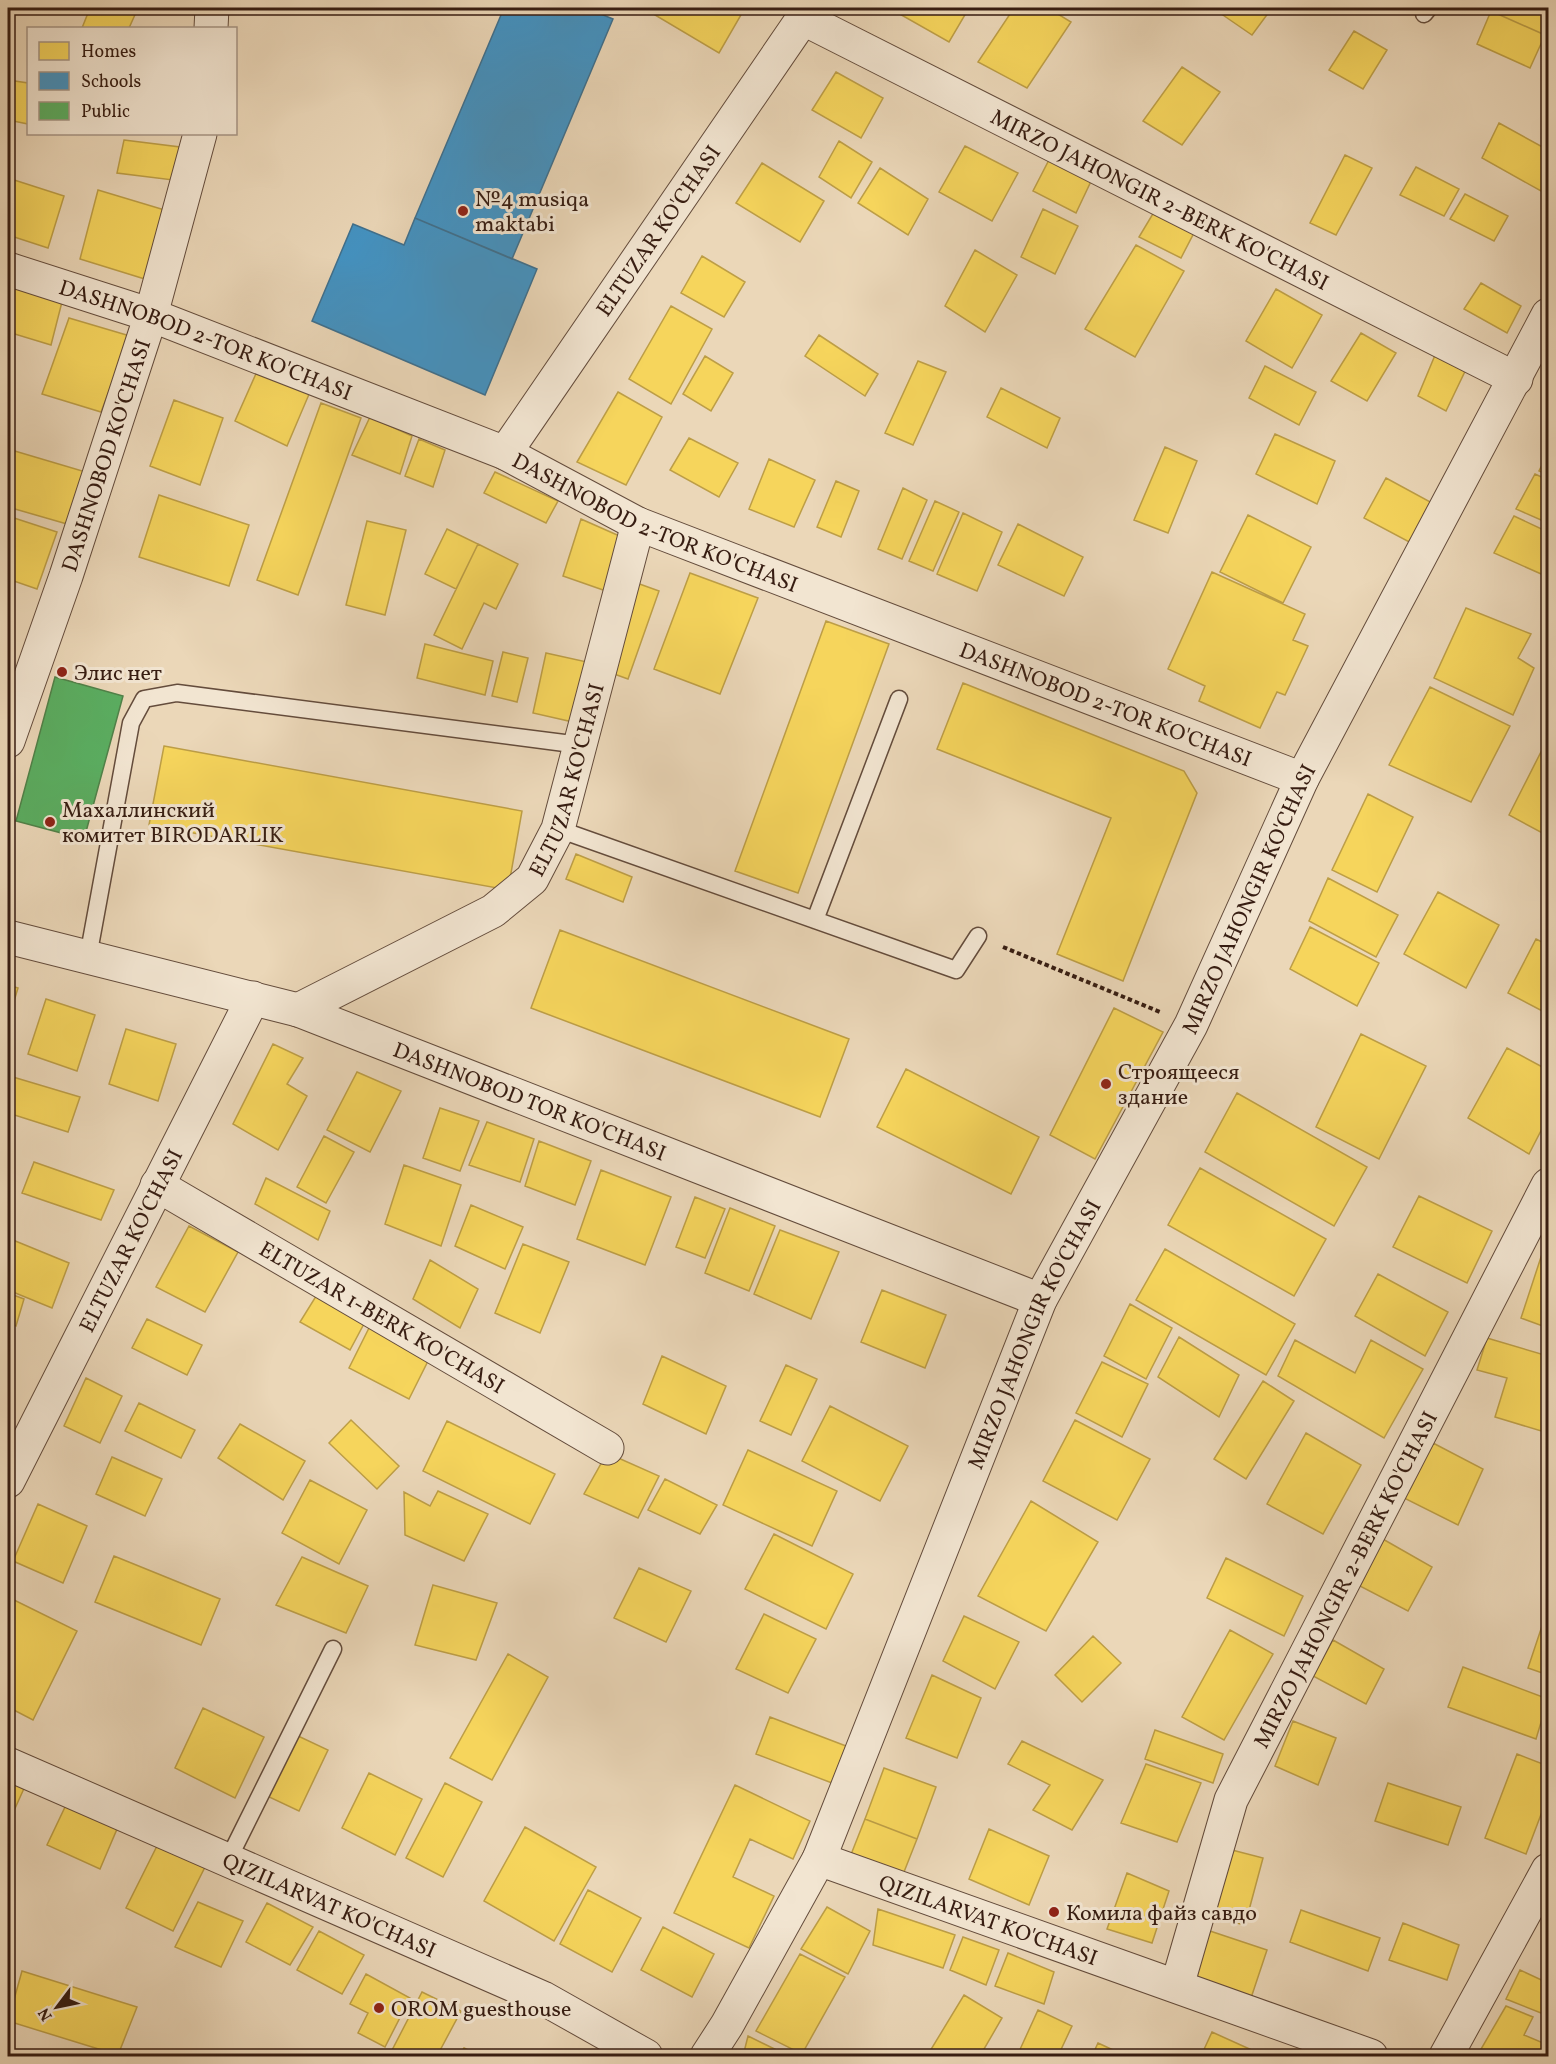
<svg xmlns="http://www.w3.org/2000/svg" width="1556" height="2064" font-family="Vollkorn,serif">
  <rect width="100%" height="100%" fill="#ebd7b8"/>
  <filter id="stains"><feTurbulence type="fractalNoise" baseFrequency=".00333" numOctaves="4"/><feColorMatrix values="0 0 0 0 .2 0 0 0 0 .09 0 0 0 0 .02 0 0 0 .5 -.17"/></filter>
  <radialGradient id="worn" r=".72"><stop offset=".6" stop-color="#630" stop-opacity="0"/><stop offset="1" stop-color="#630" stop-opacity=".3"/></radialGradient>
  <path fill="#f6d55c" stroke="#bd9e46" stroke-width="1.5" d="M90 8H138L129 28H82Z
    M653 8H745L719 53 650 12Z
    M889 8H969L949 42Z
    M1014 8H1048L1071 22 1027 88 978 62Z
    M1220 8H1272L1252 35 1217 11Z
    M1493 8H1548V26L1545 35 1491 11Z
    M1491 11 1545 35 1530 68 1477 44Z
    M1354 31 1387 50 1363 89 1329 70Z
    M1182 67 1220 92 1182 145 1143 121Z
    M836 72 883 98 861 138 812 110Z
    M8 80 28 83V124L8 120Z
    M1499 123 1548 150V176L1541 191 1482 158Z
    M124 140 180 147 173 180 117 173Z
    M839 141 872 162 851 198 819 177Z
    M965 146 1018 173 992 221 939 192Z
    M1345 155 1372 168 1336 235 1310 223Z
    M1051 156 1093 177 1076 213 1033 191Z
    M762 163 824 201 800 242 736 203Z
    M1416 167 1459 189 1444 216 1400 195Z
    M880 168 928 199 908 235 858 203Z
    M8 178 64 196 48 248 8 235Z
    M98 190 168 211 148 280 80 259Z
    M1465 194 1508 216 1494 241 1450 219Z
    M1157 207 1197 227 1181 258 1139 237Z
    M1043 209 1078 226 1055 274 1021 257Z
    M1136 245 1184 271 1135 357 1085 329Z
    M975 250 1017 275 985 332 945 306Z
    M702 256 745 282 724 317 681 293Z
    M8 281 63 298 51 345 8 332Z
    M1481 283 1521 306 1507 333 1464 309Z
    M1276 289 1322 315 1292 368 1246 341Z
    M671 306 712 329 671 404 629 379Z
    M69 318 130 336 101 412 42 394Z
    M1361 333 1396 353 1367 401 1331 381Z
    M819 335 878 374 865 396 805 356Z
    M1438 348 1469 363 1446 411 1418 396Z
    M705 356 733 373 711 411 683 394Z
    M918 361 946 372 913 445 885 433Z
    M1265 366 1316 392 1299 425 1249 398Z
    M258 369 310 392 287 446 235 421Z
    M1001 388 1060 418 1047 448 987 417Z
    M618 392 662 417 626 485 577 462Z
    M174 400 223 418 200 485 150 466Z
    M321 403 361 418 298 595 257 580Z
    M370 417 412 436 400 474 352 455Z
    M1275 434 1335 461 1317 504 1256 474Z
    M689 438 738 463 719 497 670 470Z
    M419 439 445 450 433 487 405 476Z
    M1165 447 1197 461 1168 533 1134 520Z
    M8 449 89 473 74 526 8 507Z
    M1548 453V475L1539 471Z
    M769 459 815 480 794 527 749 509Z
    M495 472 558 501 546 523 484 493Z
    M1535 474 1548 480V523L1516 509Z
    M1386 478 1434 504 1413 544 1364 518Z
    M836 481 859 491 841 537 817 527Z
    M903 488 927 500 902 559 878 549Z
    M159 495 249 525 229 586 139 557Z
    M935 501 959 512 933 571 909 561Z
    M963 513 1002 532 977 591 937 574Z
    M1248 515 1311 547 1283 603 1220 572Z
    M8 516 57 532 37 589 8 579Z
    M1514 516 1548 532V577L1494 553Z
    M581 519 624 538 606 591 563 576Z
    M367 521 406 530 385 615 346 605Z
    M1018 524 1083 557 1064 596 998 565Z
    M447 529 478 544 456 589 425 574Z
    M478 544 518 564 496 609 484 603 462 649 434 635Z
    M1212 572 1305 614 1293 640 1308 646 1285 695 1277 692 1260 728 1199 701 1205 686 1168 669Z
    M690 573 758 598 720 694 654 669Z
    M634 582 659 591 628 679 603 670Z
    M1466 608 1531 634 1518 658 1534 668 1513 715 1434 678Z
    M826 621 889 644 798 893 735 871Z
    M425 644 493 661 485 695 417 678Z
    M503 652 528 658 517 702 492 696Z
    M546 653 587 662 573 722 533 713Z
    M963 683 1184 771 1197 793 1123 981 1057 954 1111 818 937 749Z
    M1430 687 1510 726 1471 802 1389 765Z
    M1548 738V836L1509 815Z
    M164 746 522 811 508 890 149 825Z
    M1368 794 1413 817 1377 892 1332 870Z
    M576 854 632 877 623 902 566 879Z
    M1328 878 1398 915 1376 957 1309 921Z
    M1438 892 1499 925 1466 988 1404 954Z
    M1310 927 1379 963 1357 1006 1290 969Z
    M560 930 849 1039 820 1117 531 1008Z
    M1536 939 1548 945V1014L1508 993Z
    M8 985 18 988 8 1021Z
    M46 999 95 1015 77 1071 28 1054Z
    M1114 1008 1163 1032 1095 1159 1050 1135Z
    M126 1029 176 1044 158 1101 109 1084Z
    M1361 1034 1426 1066 1379 1159 1316 1127Z
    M273 1044 303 1058 287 1084 307 1096 278 1150 233 1124Z
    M1507 1048 1548 1070V1117L1529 1154 1468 1118Z
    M906 1069 1039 1137 1011 1194 877 1127Z
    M357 1072 401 1091 370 1152 327 1130Z
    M13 1077 80 1097 68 1132 8 1113V1097Z
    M1237 1093 1367 1167 1334 1226 1205 1152Z
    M440 1108 479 1121 460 1171 423 1158Z
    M487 1122 534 1139 520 1182 469 1165Z
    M324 1136 354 1152 326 1203 297 1187Z
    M539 1141 591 1161 575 1205 525 1186Z
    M34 1162 114 1190 101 1220 22 1193Z
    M404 1165 461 1185 441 1246 385 1224Z
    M1200 1168 1326 1239 1294 1296 1168 1225Z
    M601 1170 671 1197 645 1265 577 1239Z
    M266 1178 330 1211 318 1240 255 1204Z
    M1419 1196 1492 1231 1467 1283 1393 1247Z
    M695 1197 725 1209 705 1258 676 1247Z
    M471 1205 523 1227 505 1269 455 1246Z
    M730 1208 775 1226 749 1291 705 1273Z
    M189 1226 238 1252 205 1312 156 1287Z
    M780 1230 839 1252 811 1319 754 1294Z
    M8 1238 69 1263 52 1308 8 1290Z
    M523 1244 569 1262 540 1333 495 1313Z
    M1165 1249 1295 1324 1266 1375 1136 1300Z
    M1542 1254 1548 1256V1328L1521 1318Z
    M430 1260 478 1289 460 1328 413 1299Z
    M1378 1274 1448 1312 1425 1356 1355 1316Z
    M882 1290 946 1315 925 1368 861 1342Z
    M8 1293 24 1299 16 1326 8 1322Z
    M318 1293 366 1320 350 1350 300 1322Z
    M1130 1304 1172 1328 1146 1379 1104 1356Z
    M147 1319 202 1345 187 1375 132 1348Z
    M371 1324 431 1355 409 1399 349 1368Z
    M1179 1337 1239 1375 1219 1417 1158 1377Z
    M1487 1338 1548 1356V1433L1495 1417 1507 1378 1477 1370Z
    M1295 1340 1355 1373 1371 1340 1423 1369 1384 1438 1278 1376Z
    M662 1356 726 1386 706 1434 643 1404Z
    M1102 1362 1148 1384 1122 1437 1076 1413Z
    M786 1365 817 1379 791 1435 760 1421Z
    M86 1378 122 1396 100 1443 64 1426Z
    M1263 1381 1294 1401 1246 1479 1214 1459Z
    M139 1403 195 1430 181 1458 125 1431Z
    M830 1406 908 1446 880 1501 802 1461Z
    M351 1420 399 1466 377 1489 329 1443Z
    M1075 1420 1150 1459 1117 1520 1043 1481Z
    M447 1421 555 1474 530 1524 423 1471Z
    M240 1424 305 1461 283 1500 218 1458Z
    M1306 1433 1361 1465 1323 1534 1267 1504Z
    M1433 1443 1483 1469 1458 1525 1404 1498Z
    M748 1450 837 1491 812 1546 723 1505Z
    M607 1453 659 1476 638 1518 584 1494Z
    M112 1457 162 1479 145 1516 96 1494Z
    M665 1479 717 1505 700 1534 648 1510Z
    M310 1480 367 1510 339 1564 282 1533Z
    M438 1491 488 1514 464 1561 405 1535 404 1492 430 1506Z
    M1031 1501 1098 1542 1046 1631 978 1596Z
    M38 1504 87 1526 63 1583 13 1561Z
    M774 1534 853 1574 826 1629 745 1589Z
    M1381 1538 1432 1567 1408 1611 1356 1584Z
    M114 1556 220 1599 201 1645 95 1602Z
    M302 1557 368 1586 346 1633 276 1605Z
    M1226 1558 1303 1596 1284 1636 1207 1598Z
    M639 1568 691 1591 666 1642 614 1618Z
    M433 1585 497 1603 476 1660 415 1645Z
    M8 1597 77 1631 33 1720 8 1707Z
    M764 1614 816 1639 788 1693 736 1669Z
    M1546 1614 1548 1615V1675L1528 1668Z
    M964 1616 1019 1642 995 1689 943 1661Z
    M1230 1630 1273 1654 1224 1740 1182 1717Z
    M1093 1636 1121 1663 1082 1702 1055 1675Z
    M1333 1640 1384 1669 1366 1704 1313 1676Z
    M508 1654 548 1677 492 1780 450 1758Z
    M1463 1667 1548 1699 1536 1739 1448 1707Z
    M932 1675 981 1698 957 1758 906 1738Z
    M203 1708 264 1737 235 1798 175 1768Z
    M770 1717 846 1746 832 1783 756 1754Z
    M1293 1721 1336 1738 1318 1785 1275 1766Z
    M1155 1730 1223 1754 1213 1783 1145 1759Z
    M296 1735 328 1750 299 1811 267 1796Z
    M1022 1741 1103 1780 1072 1830 1033 1810 1050 1785 1008 1764Z
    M1517 1754 1548 1766V1796L1526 1854 1485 1838Z
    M1146 1764 1201 1783 1177 1842 1121 1823Z
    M884 1768 936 1787 917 1839 865 1819Z
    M369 1773 422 1799 395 1855 342 1828Z
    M8 1777 26 1784 8 1824Z
    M445 1783 482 1802 443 1877 406 1858Z
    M1388 1783 1461 1807 1448 1845 1375 1821Z
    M735 1785 810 1821 793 1859 750 1839 733 1877 774 1896 749 1948 674 1913Z
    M66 1805 117 1829 100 1869 47 1845Z
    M865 1819 917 1839 902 1877 850 1857Z
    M525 1827 596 1867 554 1941 484 1901Z
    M989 1829 1049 1856 1029 1905 969 1879Z
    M161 1838 208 1861 173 1931 126 1908Z
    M1232 1850 1263 1858 1245 1925 1213 1917Z
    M1127 1873 1169 1891 1152 1943 1107 1929Z
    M588 1890 641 1918 612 1972 560 1944Z
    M198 1902 243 1921 221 1967 175 1947Z
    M267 1903 313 1927 290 1965 246 1942Z
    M827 1907 870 1931 848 1974 801 1949Z
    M878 1909 955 1935 943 1968 873 1945Z
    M1301 1910 1380 1938 1368 1971 1290 1942Z
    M1403 1923 1459 1945 1447 1980 1389 1960Z
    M663 1927 714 1954 692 1997 641 1970Z
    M319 1931 364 1955 342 1994 297 1970Z
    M1210 1931 1267 1950 1250 2001 1193 1982Z
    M963 1937 999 1950 986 1985 950 1970Z
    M1008 1953 1054 1972 1044 2004 995 1986Z
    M800 1954 845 1977 802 2054 756 2031Z
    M1520 1970 1548 1983V1998L1541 2013 1506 1999Z
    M22 1971 137 2007 118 2055 8 2021Z
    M366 1974 410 1998 385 2047 358 2033 368 2013 350 2004Z
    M422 1992 461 2011 437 2056H389Z
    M964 1995 1002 2018 980 2056H927Z
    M1506 2006 1533 2017 1524 2035 1548 2045V2056H1477Z
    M1038 2010 1072 2026 1058 2056H1017Z
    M1212 2032 1265 2056H1201Z
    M748 2036 789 2056H743Z
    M1098 2043 1126 2056H1092Z
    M464 2048 481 2056H459Z"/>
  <path fill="#4393c3" stroke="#3f708e" stroke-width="1.5" d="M504 8H586L613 19 512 259 415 218Z
    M415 218 537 269 485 395 312 321 353 224 404 245Z"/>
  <path fill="#5aae61" stroke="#508249" stroke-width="1.5" d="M55 677 123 696 84 839 16 821Z"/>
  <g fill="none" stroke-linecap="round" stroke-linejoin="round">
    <defs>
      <path id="lane" d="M1424 14 1429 8
        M558 829 956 970 978 936
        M815 920 899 699
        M88 957 131 723 144 699 177 693 580 745
        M228 1860 333 1649"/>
      <g id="street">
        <path id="s1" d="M804 19 1516 379"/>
        <path d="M211 28 212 8"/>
        <path id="s2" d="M8 269 151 315 505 453 638 524 1302 779"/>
        <path id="s3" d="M505 453 810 8"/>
        <path id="s4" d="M8 741 66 576 151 315 200 134"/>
        <path id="s5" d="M8 937 298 1010 1040 1300"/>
        <path id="s6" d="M298 1010 493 911 532 879 558 829 638 524"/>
        <path id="s7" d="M157 1185 607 1448"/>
        <path id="s8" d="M8 1481 253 998"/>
        <path id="s9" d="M8 1764 543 1998 646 2056"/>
        <path id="s10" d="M819 1859 1371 2056"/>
        <path id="s11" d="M1177 1986 1231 1800 1548 1185"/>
        <path id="s12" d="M707 2056 727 2025 819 1859 1040 1300 1191 1025 1302 779 1548 315"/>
        <path d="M1446 2056 1548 1870"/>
      </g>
    </defs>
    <use href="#lane" stroke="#644c3c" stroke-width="19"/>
    <use href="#street" stroke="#644c3c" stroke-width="35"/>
    <path stroke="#371d12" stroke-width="4" stroke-dasharray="4.5 3" stroke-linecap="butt" d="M1003 947 1160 1012"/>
    <use href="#lane" stroke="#f2e5d1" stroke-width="16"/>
    <use href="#street" stroke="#f2e5d1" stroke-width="33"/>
  </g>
  <g fill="#8f2418" stroke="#f2e5d1" stroke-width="2">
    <circle cx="463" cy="211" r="6"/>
    <circle cx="62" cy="672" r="6"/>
    <circle cx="50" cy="822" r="6"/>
    <circle cx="1106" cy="1084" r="6"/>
    <circle cx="1054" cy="1912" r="6"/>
    <circle cx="379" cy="2008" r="6"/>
  </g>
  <g text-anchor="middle" stroke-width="6" stroke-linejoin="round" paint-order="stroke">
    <g font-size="22" fill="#371d12" stroke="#f2e5d1" text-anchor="start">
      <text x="475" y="206">№4 musiqa<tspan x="475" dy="25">maktabi</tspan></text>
      <text x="74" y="680">Элис нет</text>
      <text x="62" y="817">Махаллинский<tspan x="62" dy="25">комитет BIRODARLIK</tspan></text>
      <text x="1118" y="1079">Строящееся<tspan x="1118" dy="25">здание</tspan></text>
      <text x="1066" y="1920">Комила файз савдо</text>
      <text x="391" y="2016">OROM guesthouse</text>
    </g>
    <g font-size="22" fill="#371d12" stroke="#f2e5d1">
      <text dy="8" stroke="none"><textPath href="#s1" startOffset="399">MIRZO JAHONGIR 2-BERK KO'CHASI</textPath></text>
      <text dy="8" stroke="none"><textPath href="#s3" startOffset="270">ELTUZAR KO'CHASI</textPath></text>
      <text dy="8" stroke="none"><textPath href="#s2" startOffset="210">DASHNOBOD 2-TOR KO'CHASI</textPath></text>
      <text dy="8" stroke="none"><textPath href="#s4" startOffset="302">DASHNOBOD KO'CHASI</textPath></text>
      <text dy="8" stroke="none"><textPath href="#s2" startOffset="696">DASHNOBOD 2-TOR KO'CHASI</textPath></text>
      <text dy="8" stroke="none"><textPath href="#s2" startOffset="1182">DASHNOBOD 2-TOR KO'CHASI</textPath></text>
      <text dy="8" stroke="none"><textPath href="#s6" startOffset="375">ELTUZAR KO'CHASI</textPath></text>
      <text dy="8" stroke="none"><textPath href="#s12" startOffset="1280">MIRZO JAHONGIR KO'CHASI</textPath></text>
      <text dy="8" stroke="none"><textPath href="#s5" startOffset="548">DASHNOBOD TOR KO'CHASI</textPath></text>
      <text dy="8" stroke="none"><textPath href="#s8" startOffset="270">ELTUZAR KO'CHASI</textPath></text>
      <text dy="8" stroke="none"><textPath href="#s7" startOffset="261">ELTUZAR 1-BERK KO'CHASI</textPath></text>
      <text dy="8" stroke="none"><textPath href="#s12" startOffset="794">MIRZO JAHONGIR KO'CHASI</textPath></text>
      <text dy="8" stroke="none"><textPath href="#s11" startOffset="442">MIRZO JAHONGIR 2-BERK KO'CHASI</textPath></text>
      <text dy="8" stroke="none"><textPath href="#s9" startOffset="351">QIZILARVAT KO'CHASI</textPath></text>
      <text dy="8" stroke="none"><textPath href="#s10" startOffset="180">QIZILARVAT KO'CHASI</textPath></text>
    </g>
  </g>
  <rect width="1556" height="2064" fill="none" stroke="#ebd7b8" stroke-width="30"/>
  <rect x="9" y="9" width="1538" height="2046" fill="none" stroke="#371d12" stroke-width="3"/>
  <rect x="15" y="15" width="1526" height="2034" fill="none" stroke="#371d12" stroke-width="1.5"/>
  <rect x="27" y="27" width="210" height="108" fill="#f2e5d1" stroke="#a79585" stroke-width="1.5"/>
  <rect x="39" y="42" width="30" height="18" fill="#f6d55c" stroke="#a79585" stroke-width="1.5"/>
  <text x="81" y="57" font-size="18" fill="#371d12">Homes</text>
  <rect x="39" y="72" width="30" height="18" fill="#4393c3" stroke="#a79585" stroke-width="1.5"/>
  <text x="81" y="87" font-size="18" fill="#371d12">Schools</text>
  <rect x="39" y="102" width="30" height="18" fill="#5aae61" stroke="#a79585" stroke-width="1.5"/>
  <text x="81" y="117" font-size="18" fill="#371d12">Public</text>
  <g transform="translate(57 2007) rotate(238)" stroke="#f2e5d1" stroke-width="4.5" paint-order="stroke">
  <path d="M0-4.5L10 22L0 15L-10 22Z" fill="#371d12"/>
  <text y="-9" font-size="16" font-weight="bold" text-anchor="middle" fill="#371d12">N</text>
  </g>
  <rect width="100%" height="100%" filter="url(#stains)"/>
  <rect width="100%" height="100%" fill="url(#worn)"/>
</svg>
